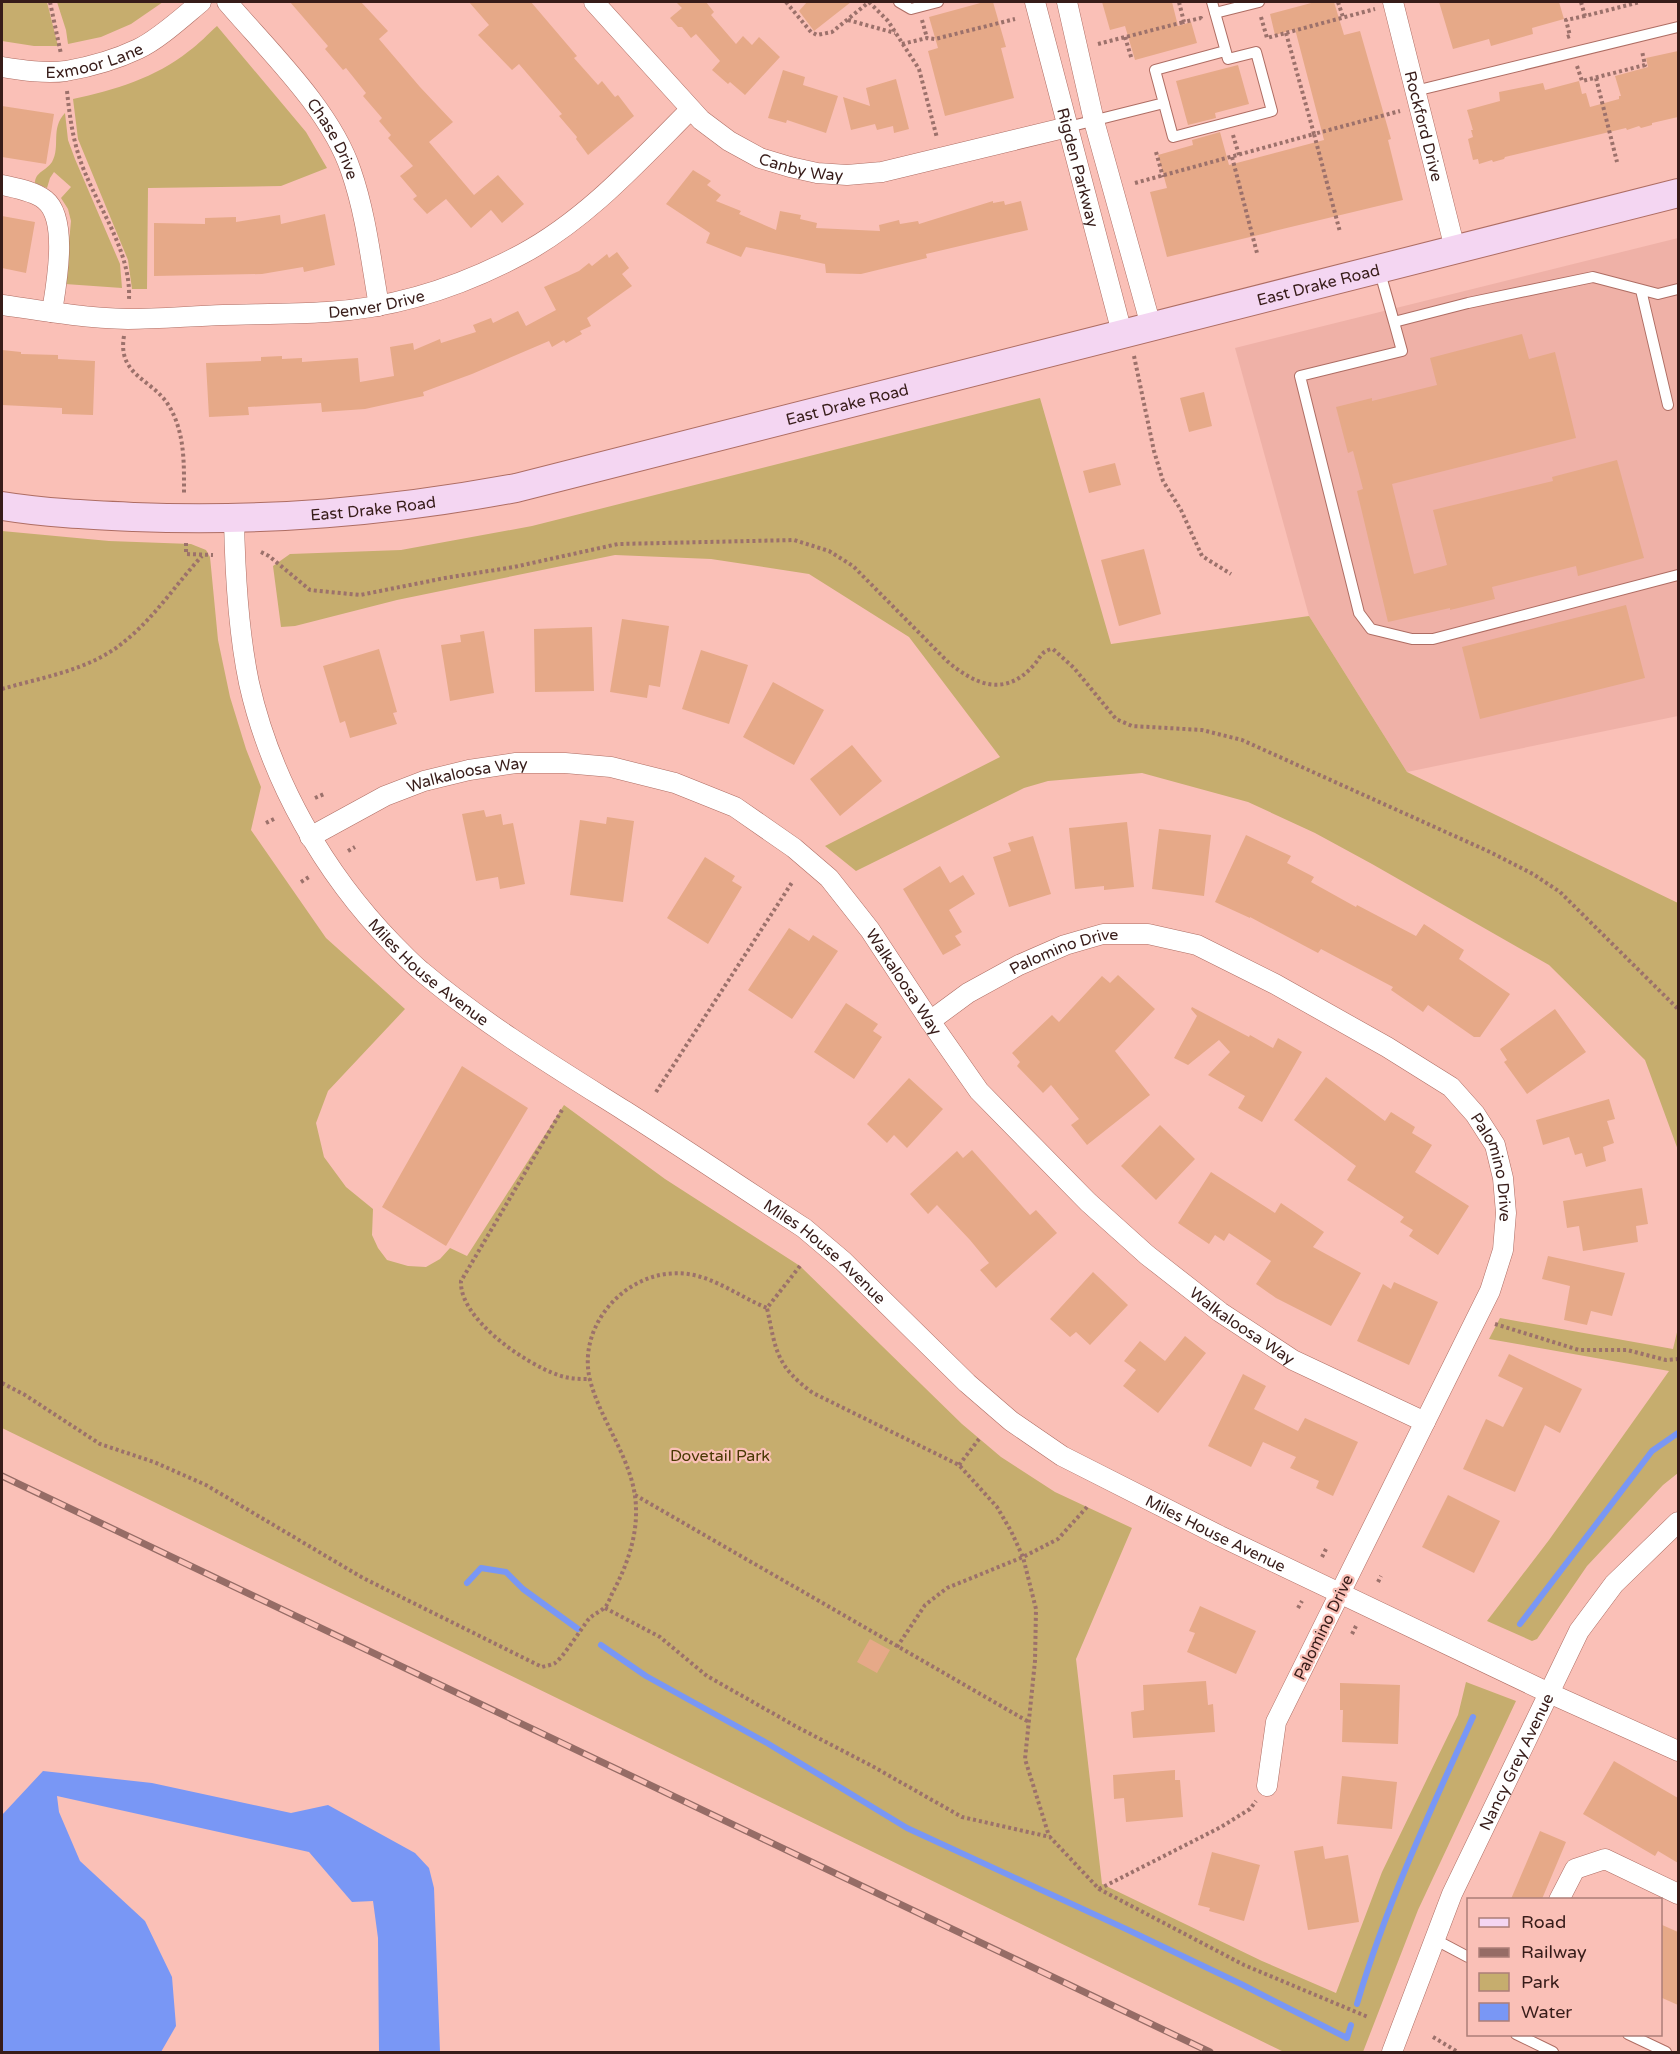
<svg xmlns="http://www.w3.org/2000/svg" width="1680" height="2054" font-family="'Varela Round',sans-serif">
  <rect width="100%" height="100%" fill="#fac0b7"/>
  <path fill="#efb1a7" d="M1678 238V716L1407 772 1309 616 1235 348Z"/>
  <path fill="#c6ad6e" d="M2 2H47L58 46H34L2 41Z
    M57 2H163L131 24 101 37 68 44 66 30Z
    M217 26 306 132 327 168 281 186 148 188 147 289H132L128 260 78 139 73 99C115 90 155 78 189 51 199 44 208 34 217 26Z
    M65 113 68 140 75 159 120 264 122 288 65 284 71 221 68 209 61 198 71 187 54 172 50 178 47 188 35 183C35 172 46 171 52 162 61 146 50 129 65 113Z
    M1040 398 1111 644 1309 616 1407 772 1678 903V1150L1645 1060 1549 965 1372 864 1315 833 1248 802 1142 773 1048 781 1024 788 856 871 825 846 1000 757 909 637 809 574 711 559 615 555 397 600 295 626 281 627 273 566 290 554 401 550 532 526Z
    M2 531 109 541 191 544 206 550 210 557 218 640 230 697 246 749 261 787 251 830 326 938 405 1009 328 1091 316 1123 324 1157 346 1187 373 1209 372 1235 378 1248 387 1260 408 1266 426 1267 440 1259 450 1248 467 1256 564 1105 665 1179 800 1266 962 1424 1001 1457 1055 1492 1132 1528 1076 1659 1102 1884 1262 1961 1336 1993 1382 1872 1458 1715 1466 1682 1516 1701 1418 1910 1363 2052H1284L2 1428Z
    M1500 1318 1673 1349 1678 1328V1473L1663 1485 1587 1566 1537 1639 1532 1641 1487 1621 1549 1540 1669 1371 1489 1339Z"/>
  <path fill="#7997f5" d="M43 1771 152 1783 291 1813 328 1805 415 1853 429 1868 434 1888 440 2052H379L378 1938 373 1901 352 1902 309 1852 57 1796 59 1812 80 1861 145 1921 172 1977 176 2026 161 2052H2V1815Z"/>
  <g fill="none" stroke-linecap="round" stroke-linejoin="round">
    <path stroke="#7997f5" stroke-width="6" d="M467 1583 481 1568 506 1572 523 1589 578 1629
      M1520 1624 1652 1451 1678 1433
      M601 1645 646 1676 767 1743 907 1828 1126 1929 1241 1984 1347 2038 1351 2025
      M1357 2004C1386 1905 1430 1811 1473 1717"/>
  </g>
  <path fill="#e6a988" d="M290 2H361L388 31 379 39 420 87 453 122 429 142 474 195 498 175 524 204 502 223 491 210 471 228 446 199 427 214 413 199 417 196 400 176 413 166 388 138 391 135 379 121 382 118 363 96 366 93 346 68 343 70 325 49 328 46Z
    M469 2H531L577 56 574 58 598 85 602 81 615 97 618 95 634 116 588 155 576 139 577 137 559 116 562 114 519 64 512 70 478 35 489 25Z
    M676 2H706L714 12 711 15 736 44 743 36 752 45 759 37 780 57 745 95 730 82 728 84 712 70 720 61 696 34 691 38 682 27H678L670 18 682 8Z
    M807 2H851L814 31 799 11Z
    M984 2H993L1006 47 1001 48 1014 98 945 116 928 51 938 48 929 17Z
    M1102 2H1172L1178 26 1191 22 1197 43 1135 60 1125 26 1110 30Z
    M1315 2H1334L1344 35 1360 31 1391 139 1388 140 1403 200 1167 257 1150 192 1167 188 1158 155 1193 145 1192 140 1220 132 1229 165 1324 140 1295 29 1275 35 1270 14Z
    M1439 2H1559L1564 19 1532 28 1533 34 1491 46 1489 39 1453 49Z
    M1678 51V117L1652 123V125L1641 128 1639 126 1627 130 1626 128 1505 157 1504 159 1493 162 1492 160 1479 164 1478 159 1473 160 1468 139 1473 137 1471 130H1473L1467 110 1500 101 1499 92 1543 83 1545 90 1579 81 1582 94 1586 93 1590 107 1619 99V96H1621L1615 76 1648 67 1646 58Z
    M1238 65 1249 104 1215 113 1216 118 1188 125 1176 81Z
    M783 70 805 77 803 85 838 96 826 133 787 120 786 123 768 118Z
    M896 79 909 129 894 133 893 126 877 130 875 124 851 130 843 97 870 106 866 88Z
    M2 106 54 114 46 164 2 157Z
    M693 170 711 181 707 185 721 195 716 201 741 211 739 214 776 230 780 211 801 215 800 219 817 223 816 228 880 231 879 225 899 220 900 224 918 221 919 224 993 201V203L1004 201 1005 205 1021 201 1028 230 926 254 927 258 861 274 826 273 825 264 746 247 741 257 706 243 710 233 666 204Z
    M325 214 335 265 304 272 303 267 262 274 154 276V223L205 224V218L236 217V222L280 215 281 224Z
    M2 216 35 222 26 273 2 268Z
    M617 252 629 268 622 274 632 286 587 318 591 326 580 331 582 334 566 343 564 340 552 347 549 341 472 374 423 392 424 396 365 409 322 412 321 403 248 407 249 415 209 417 206 363 261 361V357L282 356V359L302 358V362L358 358 360 382 394 376 390 347 413 343 414 350 440 339 441 343 476 332 473 325 491 318 493 323 518 311 526 326 556 310 544 287 579 271 589 263 592 266 607 254 609 258Z
    M1522 334 1529 359 1555 352 1576 438 1392 484 1414 574 1447 565 1433 510 1553 481 1552 477 1617 460 1644 558 1578 576 1576 566 1492 587 1495 599 1450 610V608L1388 622 1357 491 1363 489 1353 451 1348 453 1336 407 1372 398V401L1437 385 1430 358Z
    M2 350 21 352V354L58 355V359L95 361 93 415 62 414V408L2 405Z
    M1204 392 1212 426 1189 432 1180 398Z
    M1115 463 1121 485 1089 493 1083 471Z
    M1144 549 1161 614 1119 626 1101 560Z
    M1626 605 1645 678 1480 719 1462 647Z
    M622 619 669 626 660 687 649 685 647 698 610 692Z
    M592 627 594 691 535 692 534 629Z
    M484 631 494 693 450 701 441 645 461 642 460 635Z
    M379 649 397 712 393 713 397 724 350 738 345 721 340 723 323 666Z
    M701 650 748 665 729 724 682 709Z
    M773 682 824 710 794 765 743 737Z
    M852 745 882 781 840 816 810 779Z
    M484 810 486 817 501 814 503 825 513 823 525 884 500 889 498 877 476 881 462 814Z
    M607 817 634 821 623 902 570 895 580 820 606 824Z
    M1127 822 1134 887 1104 890V886L1075 889 1069 828Z
    M1159 829 1211 835 1204 896 1152 889Z
    M1246 835 1291 856 1287 863 1314 877 1311 882 1356 907 1357 905 1416 936 1424 924 1464 950 1459 959 1510 994 1480 1037H1474L1428 1005 1423 1012 1391 990 1393 987 1321 949 1318 953 1250 917V918L1215 902Z
    M1033 836 1051 894 1009 907 993 857 1011 851 1008 843Z
    M705 857 735 876 732 881 742 887 708 944 667 918Z
    M940 866 950 883 963 875 975 894 949 910 962 932 955 936 961 945 943 955 903 889Z
    M789 928 809 941 813 935 838 951 792 1019 748 990Z
    M1118 975 1155 1009 1115 1051 1150 1095 1087 1145 1071 1125 1079 1119 1051 1085 1043 1093 1017 1066 1020 1062 1012 1053 1052 1015 1059 1022 1102 976 1110 983Z
    M846 1003 878 1024 873 1031 882 1037 854 1079 814 1052Z
    M1192 1007 1249 1037 1250 1035 1273 1048 1278 1038 1302 1052 1262 1122 1238 1108 1245 1096 1208 1075 1230 1052 1219 1040 1188 1065 1174 1058 1197 1016 1191 1009Z
    M1555 1009 1586 1052 1527 1094 1504 1062 1507 1060 1500 1049Z
    M462 1066 528 1108 446 1246 382 1207Z
    M1326 1077 1385 1121 1391 1112 1415 1127 1412 1133 1432 1145 1415 1172 1469 1206 1438 1255 1409 1236 1413 1230 1400 1222 1404 1217 1347 1180 1356 1166 1294 1120Z
    M909 1078 943 1109 907 1148 894 1135 887 1143 867 1124Z
    M1609 1099 1615 1119 1607 1121 1614 1143 1603 1147 1606 1161 1586 1167 1582 1153 1575 1155 1569 1137 1543 1145 1536 1120Z
    M1160 1125 1195 1159 1156 1200 1121 1166Z
    M972 1150 1030 1215 1036 1210 1057 1233 996 1288 980 1270 989 1263 970 1240 937 1205 928 1214 910 1194 957 1151 963 1158Z
    M1211 1172 1275 1213 1281 1203 1324 1232 1313 1247 1361 1273 1331 1326 1276 1298 1256 1284 1271 1261 1229 1233 1224 1241 1215 1235 1209 1244 1178 1223Z
    M1642 1188 1648 1224 1636 1226 1638 1242 1583 1251 1579 1226 1567 1228 1563 1201Z
    M1548 1256 1625 1273 1612 1316 1591 1311 1587 1325 1564 1320 1570 1286 1542 1279Z
    M1093 1272 1128 1305 1090 1345 1076 1332 1070 1337 1050 1319Z
    M1394 1282 1438 1302 1409 1365 1357 1341 1383 1284 1391 1289Z
    M1185 1336 1206 1353 1158 1413 1123 1386 1136 1370 1124 1361 1140 1341 1165 1361Z
    M1509 1354 1582 1389 1560 1433 1545 1425 1515 1492 1463 1469 1486 1419 1503 1427 1523 1388 1498 1376Z
    M1243 1374 1266 1386 1254 1409 1298 1431 1305 1418 1358 1442 1333 1496 1316 1488 1319 1481 1290 1468 1296 1457 1263 1442 1251 1467 1208 1446Z
    M1448 1495 1500 1521 1474 1573 1422 1547Z
    M1200 1606 1256 1631 1236 1674 1187 1652 1195 1633 1189 1631Z
    M870 1639 890 1650 877 1673 857 1662Z
    M1206 1681 1208 1705 1213 1704 1215 1732 1133 1738 1131 1712 1144 1710 1143 1685Z
    M1340 1683 1400 1685 1398 1744 1342 1742 1343 1710H1340Z
    M1614 1761 1678 1798V1863L1658 1851 1655 1856 1583 1814Z
    M1175 1770V1780H1180L1183 1817 1126 1822 1124 1798 1114 1799 1113 1775Z
    M1342 1776 1397 1782 1392 1829 1337 1824Z
    M1540 1831 1566 1842 1542 1899H1511Z
    M1323 1846 1325 1859 1348 1855 1359 1922 1308 1930 1294 1851Z
    M1212 1852 1260 1865 1244 1921 1209 1911 1210 1908 1198 1905Z
    M1660 1924 1678 1932V2005L1660 1997Z"/>
  <g fill="none" stroke-linecap="round" stroke-linejoin="round">
    <defs>
      <path id="service" d="M899 2 911 9 938 2
        M1212 2 1228 59 1256 52 1272 111 1173 137 1155 70 1225 51
        M1215 13 1259 2
        M1415 91 1678 27
        M1068 127 1164 103
        M1379 269 1394 322 1468 303 1593 277 1658 294 1678 289
        M1641 290 1668 405
        M1394 322 1402 351 1300 376 1359 613 1371 629 1412 639H1433L1678 575
        M1434 1939 1468 1957
        M1516 2034 1553 2052
        M1628 2034 1666 2052"/>
      <g id="minor">
        <path id="s1" d="M227 2C268 50 331 110 351 171 366 214 371 261 379 306"/>
        <path id="s2" d="M594 2 701 120 729 141 760 158 790 167 817 173 847 175 882 172 1068 127"/>
        <path id="s3" d="M1035 2 1122 333"/>
        <path d="M1067 2 1094 121 1151 326"/>
        <path id="s4" d="M1393 2 1455 249"/>
        <path id="s5" d="M2 67C21 70 46 74 66 71 89 67 117 59 138 49 158 40 184 16 201 2"/>
        <path d="M2 185C15 188 34 191 45 200 69 219 56 286 52 312"/>
        <path id="s6" d="M2 305C43 311 86 318 128 319 159 319 191 316 223 315 258 314 293 314 327 312 395 308 462 286 522 254 587 219 638 162 690 110"/>
        <path id="s7" d="M234 519C235 574 238 630 249 683 271 781 324 873 393 944 402 953 411 963 421 971 484 1024 555 1067 625 1111 685 1149 744 1189 804 1228L843 1261 967 1383 1011 1421 1062 1456 1220 1536 1549 1693 1678 1751"/>
        <path id="s8" d="M310 837 385 796 424 781 469 770 516 763H565L611 767 675 783 735 807 794 848 829 878 870 930 930 1021 979 1091 1088 1202 1147 1255 1220 1312 1293 1360 1425 1422"/>
        <path id="s9" d="M930 1021 968 993 1019 965 1065 945 1103 934H1148L1197 945 1275 984 1387 1047 1451 1087 1475 1114 1495 1145 1503 1178 1506 1213 1503 1250 1490 1291 1276 1722 1267 1786"/>
        <path d="M1559 1900 1575 1869 1605 1859 1678 1894"/>
        <path id="s10" d="M1392 2052 1452 1894 1579 1631 1614 1584 1678 1522"/>
      </g>
      <g id="secondary">
        <path id="s11" d="M2 506C45 513 90 515 134 517 266 522 386 512 516 488L1678 193"/>
      </g>
    </defs>
    <use href="#service" stroke="#ae6d63" stroke-width="12"/>
    <use href="#minor" stroke="#ae6d63" stroke-width="21"/>
    <use href="#secondary" stroke="#ae6d63" stroke-width="30"/>
    <path stroke="#9c716b" stroke-width="4" stroke-dasharray="3 3" stroke-linecap="butt" d="M50 2 61 54
      M786 2 811 32 817 35 832 32 869 2
      M869 2 888 21 919 69 937 138
      M1179 2 1184 22 1201 18 1202 20
      M1338 2 1343 17
      M1581 2 1585 16 1640 2
      M1261 17 1267 38 1375 9
      M848 20 895 33
      M922 20 927 38
      M1286 33 1314 134 1400 111
      M1125 37 1132 60
      M1567 37 1570 36 1566 20 1585 16
      M902 44 927 38 935 39 1015 19
      M1098 44 1184 22
      M1577 66 1582 81 1645 65 1642 51
      M1596 78 1617 162
      M67 91C70 120 74 148 86 175 103 215 131 255 129 299
      M1233 135 1239 155
      M1156 152 1163 177
      M1232 157 1257 253
      M1135 183 1314 134 1340 232
      M124 336C117 376 153 379 169 406 185 433 184 463 184 493
      M1134 356 1154 451 1163 481 1181 510 1202 556 1231 574
      M186 543V554L213 555
      M261 552 269 556 310 590 360 595 445 578 514 567 618 544 794 540 829 551 853 566 947 661C974 684 1004 698 1033 666 1040 659 1041 650 1053 649L1074 668 1116 719 1132 726 1202 730 1242 740 1490 852 1533 874 1560 892 1678 1009
      M2 689C43 677 91 670 125 641 155 617 176 584 202 556
      M315 798 324 794
      M266 823 274 819
      M348 851 355 847
      M301 882 309 877
      M656 1092 793 881
      M562 1110 461 1281C459 1319 526 1364 558 1375 569 1379 579 1379 590 1379
      M800 1266 767 1308C776 1351 776 1366 813 1393L959 1465 997 1507 1011 1531 1023 1557 1036 1609 1035 1661 1025 1759 1049 1836
      M1495 1324 1579 1350H1627L1666 1360 1678 1359
      M2 1383 25 1395 100 1444 154 1462 206 1485 363 1578 542 1667C545 1666 552 1665 555 1663 561 1660 582 1628 588 1620 594 1613 601 1612 606 1606 609 1602 611 1595 614 1590 627 1565 637 1537 636 1508 635 1462 601 1423 590 1380 576 1323 630 1266 688 1274 716 1278 740 1297 767 1308
      M959 1465 979 1439
      M635 1495 1029 1722
      M1322 1557 1326 1549
      M1378 1582 1381 1576
      M605 1608 660 1637 707 1676 797 1727 872 1766 962 1817 1050 1837 1099 1889 1244 1965 1368 2017
      M1298 1608 1302 1601
      M1352 1634 1356 1626
      M897 1647 925 1605 947 1588 1023 1557 1058 1539 1087 1507
      M1099 1889 1221 1827 1250 1809 1256 1801
      M1433 2037 1458 2052"/>
    <use href="#service" stroke="#fff" stroke-width="10"/>
    <use href="#minor" stroke="#fff" stroke-width="20"/>
    <use href="#secondary" stroke="#f4d6f2" stroke-width="28"/>
    <defs>
      <path id="rail" d="M2 1476 1210 2052"/>
    </defs>
    <use href="#rail" stroke="#966c66" stroke-width="7"/>
    <use href="#rail" stroke="#fac0b7" stroke-width="4.5" stroke-dasharray="14" stroke-linecap="butt"/>
  </g>
  <g text-anchor="middle" stroke-width="4.5" stroke-linejoin="round" paint-order="stroke">
    <g font-size="16" fill="#371c19" stroke="#fac0b7">
      <text dy="6" stroke="none"><textPath href="#s5" startOffset="94">Exmoor Lane</textPath></text>
      <text dy="6" stroke="none"><textPath href="#s4" startOffset="128">Rockford Drive</textPath></text>
      <text dy="6" stroke="none"><textPath href="#s1" startOffset="174">Chase Drive</textPath></text>
      <text dy="6" stroke="none"><textPath href="#s2" startOffset="272">Canby Way</textPath></text>
      <text dy="6" stroke="none"><textPath href="#s3" startOffset="171">Rigden Parkway</textPath></text>
      <text dy="6" stroke="none"><textPath href="#s11" startOffset="1344">East Drake Road</textPath></text>
      <text dy="6" stroke="none"><textPath href="#s6" startOffset="376">Denver Drive</textPath></text>
      <text dy="6" stroke="none"><textPath href="#s11" startOffset="858">East Drake Road</textPath></text>
      <text dy="6" stroke="none"><textPath href="#s11" startOffset="372">East Drake Road</textPath></text>
      <text dy="6" stroke="none"><textPath href="#s8" startOffset="171">Walkaloosa Way</textPath></text>
      <text dy="6" stroke="none"><textPath href="#s9" startOffset="153">Palomino Drive</textPath></text>
      <text dy="6" stroke="none"><textPath href="#s7" startOffset="512">Miles House Avenue</textPath></text>
      <text dy="6" stroke="none"><textPath href="#s8" startOffset="693">Walkaloosa Way</textPath></text>
      <text dy="6" stroke="none"><textPath href="#s9" startOffset="675">Palomino Drive</textPath></text>
      <text dy="6" stroke="none"><textPath href="#s7" startOffset="998">Miles House Avenue</textPath></text>
      <text dy="6" stroke="none"><textPath href="#s8" startOffset="1179">Walkaloosa Way</textPath></text>
      <text dy="6" stroke="none"><textPath href="#s7" startOffset="1484">Miles House Avenue</textPath></text>
      <text transform="translate(1323 1627) rotate(-64)" y="6">Palomino Drive</text>
      <text dy="6" stroke="none"><textPath href="#s10" startOffset="316">Nancy Grey Avenue</textPath></text>
    </g>
    <g font-size="16" fill="#493803" stroke="#fac0b7">
      <text x="720" y="1461">Dovetail Park</text>
    </g>
  </g>
  <rect width="1680" height="2054" fill="none" stroke="#371c19" stroke-width="6"/>
  <rect x="1467" y="1898" width="195" height="138" fill="#fac0b7" stroke="#ac7e78" stroke-width="1.5"/>
  <rect x="1479" y="1918" width="30" height="9" fill="#f4d6f2" stroke="#ac7e78" stroke-width="1.5"/>
  <text x="1521" y="1928" font-size="18" fill="#371c19">Road</text>
  <rect x="1479" y="1948" width="30" height="9" fill="#966c66" stroke="#ac7e78" stroke-width="1.5"/>
  <text x="1521" y="1958" font-size="18" fill="#371c19">Railway</text>
  <rect x="1479" y="1973" width="30" height="18" fill="#c6ad6e" stroke="#ac7e78" stroke-width="1.5"/>
  <text x="1521" y="1988" font-size="18" fill="#371c19">Park</text>
  <rect x="1479" y="2003" width="30" height="18" fill="#7997f5" stroke="#ac7e78" stroke-width="1.5"/>
  <text x="1521" y="2018" font-size="18" fill="#371c19">Water</text>
</svg>
